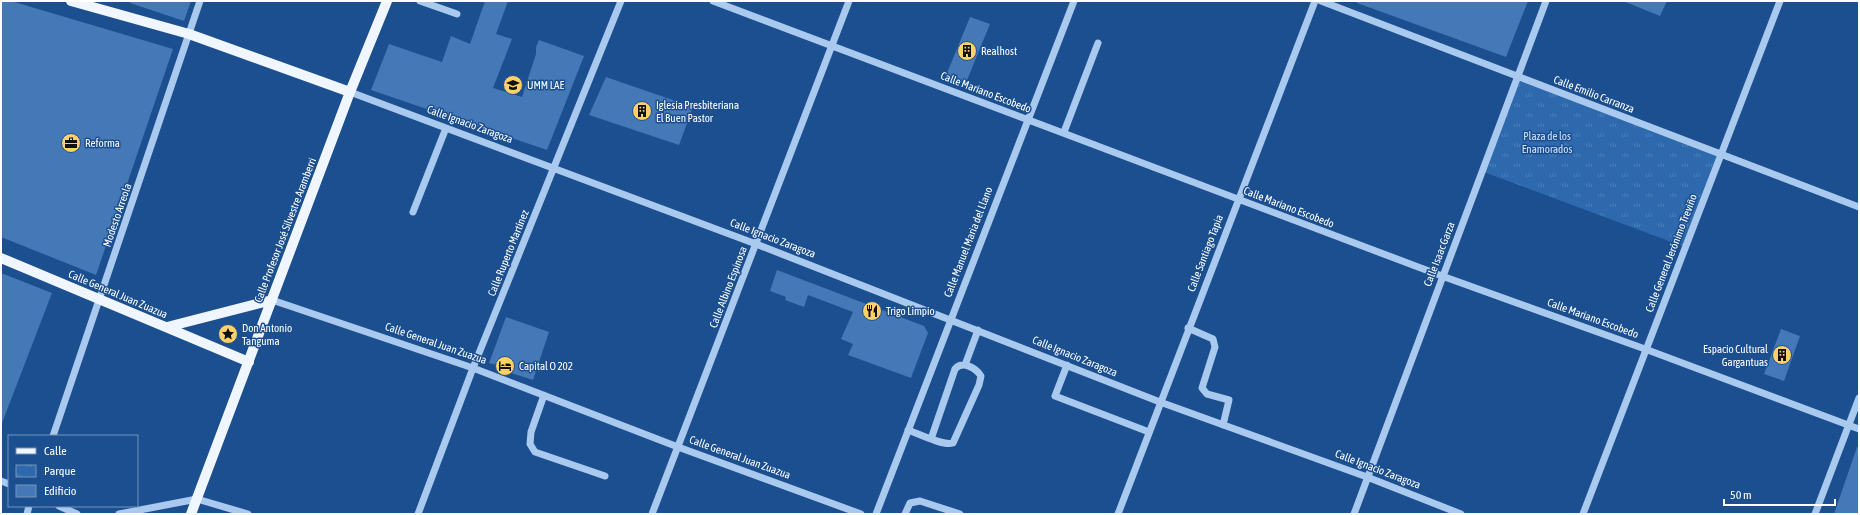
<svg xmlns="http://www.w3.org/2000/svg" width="1860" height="515" font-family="'Asap Condensed',sans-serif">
  <defs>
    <pattern id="park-tufts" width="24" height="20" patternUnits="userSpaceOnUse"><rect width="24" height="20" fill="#2e69ad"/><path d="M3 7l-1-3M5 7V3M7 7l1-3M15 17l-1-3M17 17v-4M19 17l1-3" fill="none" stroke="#4d80b9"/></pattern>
  </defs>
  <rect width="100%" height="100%" fill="#1b4f8f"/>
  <path fill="url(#park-tufts)" d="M1519 77 1721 154 1685 247 1481 171Z"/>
  <path fill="#4478b7" d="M1 1H11L173 49 96 275 1 237Z
    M131 1H191L184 21 130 3Z
    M485 1H508L496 34 512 39 493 88 522 97 536 54V47L539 40 584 56 547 150 371 90 389 44 442 62 451 36 470 44Z
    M1357 1H1528L1506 57 1357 3Z
    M1623 1H1667L1660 16Z
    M970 17 990 24 965 85 945 78Z
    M606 77 693 107 679 145 589 115Z
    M777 270 924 326 928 333 911 378 848 355 853 344 841 339 853 312 808 295 804 307 785 300 786 297 770 291Z
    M1 273 52 293 2 423H1Z
    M506 317 549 332 533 380 495 368 496 365 489 363Z
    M1781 329 1800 336 1784 381 1764 374Z
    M1857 447H1859V514H1834Z"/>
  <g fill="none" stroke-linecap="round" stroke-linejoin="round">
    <path stroke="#a9c9ee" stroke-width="7" d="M420 1 457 14
      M713 1 1442 276 1645 349 1859 429
      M1321 1 1859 207
      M350 92 756 244 1160 402 1367 477 1461 514
      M1064 132 1098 43
      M413 212 446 128
      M272 300 473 368 678 447 861 514
      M1188 328 1213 339 1215 347 1202 388 1207 394 1229 400 1223 425
      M965 365 978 330
      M1067 365 1055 396 1149 432
      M544 395 531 432 530 444 535 452 605 476
      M908 430C919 434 943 446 953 443L979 385 981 376C976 368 962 360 955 369L931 439
      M53 436 200 1
      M1 481 9 484
      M59 506 77 514
      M27 514 29 506
      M119 514 197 499 248 514
      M418 514 473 368 621 1
      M652 514 849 1
      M876 514 1074 1
      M905 514 910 503 920 501 960 514
      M1118 514 1315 1
      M1354 514 1546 1
      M1583 514 1780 1
      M1815 514 1859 398"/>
    <path stroke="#f0f6ff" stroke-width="10" d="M71 1 189 34 350 92
      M1 258 249 362
      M167 327 272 300
      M191 514 350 92 387 1"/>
  </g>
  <defs>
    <symbol id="building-disc" viewBox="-11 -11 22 22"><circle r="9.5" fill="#ffd166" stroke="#1b4f8f"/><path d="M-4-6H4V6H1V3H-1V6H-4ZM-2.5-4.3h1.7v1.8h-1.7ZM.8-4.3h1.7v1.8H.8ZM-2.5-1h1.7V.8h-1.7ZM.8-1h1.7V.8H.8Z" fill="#111"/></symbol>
    <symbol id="university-disc" viewBox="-11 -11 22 22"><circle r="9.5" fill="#ffd166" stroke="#1b4f8f"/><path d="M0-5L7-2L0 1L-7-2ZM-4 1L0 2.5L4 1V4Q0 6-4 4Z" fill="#111"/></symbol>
    <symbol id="office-disc" viewBox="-11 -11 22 22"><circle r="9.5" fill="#ffd166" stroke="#1b4f8f"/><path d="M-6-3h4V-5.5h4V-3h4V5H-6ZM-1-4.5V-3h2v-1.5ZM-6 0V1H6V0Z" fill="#111"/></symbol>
    <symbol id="restaurant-disc" viewBox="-11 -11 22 22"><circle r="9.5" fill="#ffd166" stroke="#1b4f8f"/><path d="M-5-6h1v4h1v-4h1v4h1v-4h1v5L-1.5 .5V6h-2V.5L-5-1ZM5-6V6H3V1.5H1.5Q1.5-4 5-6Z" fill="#111"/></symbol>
    <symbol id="sight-disc" viewBox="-11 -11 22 22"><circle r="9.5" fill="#ffd166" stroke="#1b4f8f"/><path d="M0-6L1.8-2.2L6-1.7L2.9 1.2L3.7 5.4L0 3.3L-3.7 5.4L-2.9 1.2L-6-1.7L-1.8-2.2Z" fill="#111"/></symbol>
    <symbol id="hotel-disc" viewBox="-11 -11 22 22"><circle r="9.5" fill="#ffd166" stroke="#1b4f8f"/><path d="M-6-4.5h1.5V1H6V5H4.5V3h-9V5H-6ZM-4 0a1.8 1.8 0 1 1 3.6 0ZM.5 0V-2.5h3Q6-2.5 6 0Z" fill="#111"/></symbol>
  </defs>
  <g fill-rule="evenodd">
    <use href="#building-disc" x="956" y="40" width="22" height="22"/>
    <use href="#university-disc" x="502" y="74" width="22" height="22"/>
    <use href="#building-disc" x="631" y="100" width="22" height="22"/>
    <use href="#office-disc" x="60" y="132" width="22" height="22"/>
    <use href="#restaurant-disc" x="861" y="300" width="22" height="22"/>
    <use href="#sight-disc" x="217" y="323" width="22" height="22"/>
    <use href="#building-disc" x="1771" y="344" width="22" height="22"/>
    <use href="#hotel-disc" x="494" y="355" width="22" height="22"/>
  </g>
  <g text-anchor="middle" stroke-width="3" stroke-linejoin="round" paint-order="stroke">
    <g font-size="11" fill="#fff" stroke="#1b4f8f" text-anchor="start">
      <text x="981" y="55">Realhost</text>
      <text x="527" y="89">UMM LAE</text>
      <text x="656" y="109">Iglesia Presbiteriana<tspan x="656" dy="13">El Buen Pastor</tspan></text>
      <text x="85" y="147">Reforma</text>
      <text x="886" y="315">Trigo Limpio</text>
      <text x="242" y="332">Don Antonio<tspan x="242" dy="13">Tanguma</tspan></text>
      <text x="1768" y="353" text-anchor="end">Espacio Cultural<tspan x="1768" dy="13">Gargantuas</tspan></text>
      <text x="519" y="370">Capital O 202</text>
    </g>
    <g font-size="11" fill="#fff" stroke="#1b4f8f">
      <text transform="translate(986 92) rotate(21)" y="4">Calle Mariano Escobedo</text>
      <text transform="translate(1594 94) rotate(21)" y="4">Calle Emilio Carranza</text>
      <text transform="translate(470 124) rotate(20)" y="4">Calle Ignacio Zaragoza</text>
      <text transform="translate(1289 207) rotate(21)" y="4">Calle Mariano Escobedo</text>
      <text transform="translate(117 215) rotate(-71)" y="4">Modesto Arreola</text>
      <text transform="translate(285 230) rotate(-69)" y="4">Calle Profesor José Silvestre Aramberri</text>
      <text transform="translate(773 238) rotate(21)" y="4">Calle Ignacio Zaragoza</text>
      <text transform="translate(968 242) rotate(-69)" y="4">Calle Manuel Maria del Llano</text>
      <text transform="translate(508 253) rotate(-68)" y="4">Calle Ruperto Martínez</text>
      <text transform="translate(1205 253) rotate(-69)" y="4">Calle Santiago Tapia</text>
      <text transform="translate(1671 253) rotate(-69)" y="4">Calle General Jerónimo Treviño</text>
      <text transform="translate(1439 254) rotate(-69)" y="4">Calle Isaac Garza</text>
      <text transform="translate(728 287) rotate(-69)" y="4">Calle Albino Espinosa</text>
      <text transform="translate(118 294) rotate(23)" y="4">Calle General Juan Zuazua</text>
      <text transform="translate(1593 318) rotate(20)" y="4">Calle Mariano Escobedo</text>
      <text transform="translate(436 343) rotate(19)" y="4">Calle General Juan Zuazua</text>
      <text transform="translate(1075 356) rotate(22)" y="4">Calle Ignacio Zaragoza</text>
      <text transform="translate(740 457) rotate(20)" y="4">Calle General Juan Zuazua</text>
      <text transform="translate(1378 469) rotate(21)" y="4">Calle Ignacio Zaragoza</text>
    </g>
    <g font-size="11" fill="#cfe3fa" stroke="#1b4f8f">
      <text x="1547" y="140">Plaza de los<tspan x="1547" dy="13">Enamorados</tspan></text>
    </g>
  </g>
  <rect width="1860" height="515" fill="none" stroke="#ffffff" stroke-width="4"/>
  <rect x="8" y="435" width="130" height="72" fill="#1b4f8f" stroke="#7695bc"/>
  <rect x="16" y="448" width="20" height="6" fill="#f0f6ff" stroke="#7695bc"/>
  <text x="44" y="455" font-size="12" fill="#ffffff">Calle</text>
  <rect x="16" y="465" width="20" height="12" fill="url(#park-tufts)" stroke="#7695bc"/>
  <text x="44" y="475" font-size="12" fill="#ffffff">Parque</text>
  <rect x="16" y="485" width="20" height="12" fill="#4478b7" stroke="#7695bc"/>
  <text x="44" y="495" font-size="12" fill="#ffffff">Edificio</text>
  <path d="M1724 499v6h111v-6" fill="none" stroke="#ffffff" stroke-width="2"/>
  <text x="1730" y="499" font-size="12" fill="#ffffff" stroke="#1b4f8f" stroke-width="3" paint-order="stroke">50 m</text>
</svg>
